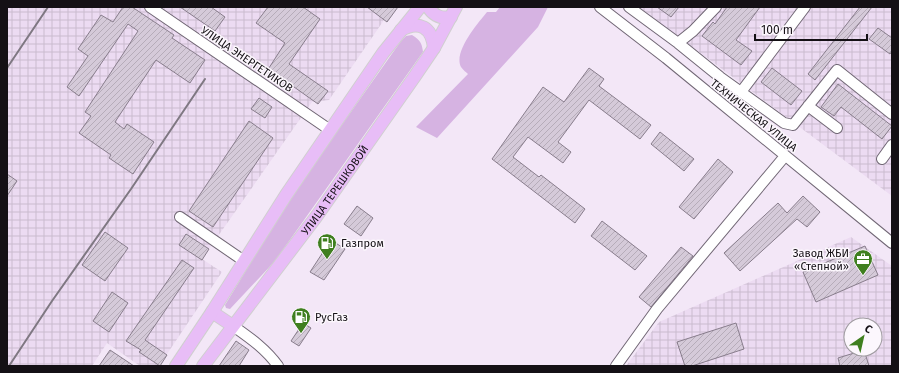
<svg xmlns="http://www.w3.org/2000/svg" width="899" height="373" font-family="'Fira Sans',sans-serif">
  <defs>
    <pattern id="industrial-grid" width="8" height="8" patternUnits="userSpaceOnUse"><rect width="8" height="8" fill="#ecdbf2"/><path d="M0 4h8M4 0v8" fill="none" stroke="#cabbcf"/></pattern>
    <pattern id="building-hatch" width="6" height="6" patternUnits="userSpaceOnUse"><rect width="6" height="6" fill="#d5cad9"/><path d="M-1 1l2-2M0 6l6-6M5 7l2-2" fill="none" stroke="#b6acb9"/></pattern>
  </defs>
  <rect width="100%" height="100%" fill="#f3e7f7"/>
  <path fill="url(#industrial-grid)" fill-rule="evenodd" d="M7 7H393L329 100 312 102 202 259 222 272 159 366H140L107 343 92 366H7Z
    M639 7H892V196Z
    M851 237 892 266V366H626L659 322ZM851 325H875V349H851Z"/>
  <path fill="#d6b3e2" d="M500 7H548L538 27 437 138 416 127 468 74C466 72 463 70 461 67 453 52 478 23 487 12H496Z
    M412 35C420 40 422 43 423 52L275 261 230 309 226 308 225 305 290 198 401 41 406 36Z"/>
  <path fill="url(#building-hatch)" stroke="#887d8c" d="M123 7H132L174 35 172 38 205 60 190 83 156 60 115 122 124 129 127 124 154 142 133 174 109 158 111 155 79 133 91 116 85 112 138 31 128 24 79 96 67 87 88 56 78 49 101 15 113 22Z
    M180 7H211L225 17 215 31Z
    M268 7H303L320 19 289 64 328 91 318 104 280 77V78L267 71 285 43 256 23Z
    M367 7H398L387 22Z
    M657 7H679L671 17Z
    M727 7H760L736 40 752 51 741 65 702 36 713 22 715 24Z
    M860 7H872L815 80 808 74Z
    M878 28 892 38V51L890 54 869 39Z
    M589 68 604 79 599 86 651 125 640 139 589 100 558 142 571 152 563 163 528 137 513 157 539 177 541 175 585 209 575 223 492 159 543 87 564 102Z
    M772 68 802 91 791 105 761 82Z
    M838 84 892 126 882 139 841 107 834 116 821 107Z
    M259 98 272 107 265 118 251 109Z
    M249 121 273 138 213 227 189 211Z
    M660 132 694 159 684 171 651 144Z
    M718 159 733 172 694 219 679 207Z
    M7 174 17 181 7 196Z
    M803 196 820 212 807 227 797 219 740 271 724 253 778 203 787 213Z
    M357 206 373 218 361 236 344 224Z
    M602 221 647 256 635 270 591 236Z
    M105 232 128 248 105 281 82 265Z
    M186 234 209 249 202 260 179 245Z
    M331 240 345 249 324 280 310 272Z
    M865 246 878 275 816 302 803 272Z
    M681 247 693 256 651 307 639 297Z
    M182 260 194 268 145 340 167 355 160 366 139 352 141 350 126 341Z
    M112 292 128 303 109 332 93 321Z
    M303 323 311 328 299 346 291 341Z
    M736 323 744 349 692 366H685L677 342Z
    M236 341 249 350 239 366H219Z
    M110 350 134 366H99Z
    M864 350 869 366H840L838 358Z"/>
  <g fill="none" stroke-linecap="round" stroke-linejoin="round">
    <defs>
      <path id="minor" d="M150 7 330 130
        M600 7 666 58 892 243
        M629 7 678 43 720 77 784 123 793 125 837 70 892 114
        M678 43 693 31 716 7
        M741 92 805 7
        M808 106 837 128
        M882 159 892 145
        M180 217 244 261
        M233 326C250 338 266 349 278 366
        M616 366 657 309 785 156"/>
      <g id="major">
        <path d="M428 7C434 16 441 19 451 17"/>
        <path d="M401 30C419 20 432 27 434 48"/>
        <path d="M212 312 233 326"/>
        <path d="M176 366 212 312 286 195 383 53 420 7"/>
        <path id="s1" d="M203 366 316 217 415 76 434 48 456 7"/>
      </g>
    </defs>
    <use href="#minor" stroke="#716775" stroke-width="12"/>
    <use href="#major" stroke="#d0cfd0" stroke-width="14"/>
    <use href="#minor" stroke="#fff" stroke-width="10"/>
    <use href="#major" stroke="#e8bdf7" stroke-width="12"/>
    <path stroke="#7f7882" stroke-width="2" d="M7 68 48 7
      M9 366 52 301 131 189 205 79"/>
  </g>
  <defs>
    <symbol id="fuel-pin" viewBox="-11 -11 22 30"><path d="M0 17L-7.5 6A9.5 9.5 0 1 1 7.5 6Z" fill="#3f7f1f" stroke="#fcf7fd"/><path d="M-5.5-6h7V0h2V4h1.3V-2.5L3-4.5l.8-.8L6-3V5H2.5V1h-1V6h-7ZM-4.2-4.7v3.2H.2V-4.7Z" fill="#fff"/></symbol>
    <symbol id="office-pin" viewBox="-11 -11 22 30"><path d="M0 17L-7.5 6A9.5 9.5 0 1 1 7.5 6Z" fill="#3f7f1f" stroke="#fcf7fd"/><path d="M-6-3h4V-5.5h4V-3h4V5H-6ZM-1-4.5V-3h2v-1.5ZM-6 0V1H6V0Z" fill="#fff"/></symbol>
  </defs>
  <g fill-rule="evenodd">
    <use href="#fuel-pin" x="316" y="232" width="22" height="30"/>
    <use href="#office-pin" x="852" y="248" width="22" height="30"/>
    <use href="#fuel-pin" x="290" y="306" width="22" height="30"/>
  </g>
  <g text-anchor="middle" stroke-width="3" stroke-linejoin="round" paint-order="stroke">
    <g font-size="11" fill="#141015" stroke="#fcf7fd">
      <text transform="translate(247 59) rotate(34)" y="4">УЛИЦА ЭНЕРГЕТИКОВ</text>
      <text transform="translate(754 115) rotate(39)" y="4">ТЕХНИЧЕСКАЯ УЛИЦА</text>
      <text dy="4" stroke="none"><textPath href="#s1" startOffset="220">УЛИЦА ТЕРЕШКОВОЙ</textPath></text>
    </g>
    <g font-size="11" fill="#141015" stroke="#fcf7fd" text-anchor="start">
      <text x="341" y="247">Газпром</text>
      <text x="849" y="257" text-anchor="end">Завод ЖБИ<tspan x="849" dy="13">«Степной»</tspan></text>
      <text x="315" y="321">РусГаз</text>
    </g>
  </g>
  <rect width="899" height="373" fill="none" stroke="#141015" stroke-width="16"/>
  <g transform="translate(863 337) rotate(34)"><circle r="19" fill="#fcf7fd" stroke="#9f9ba0"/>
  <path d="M0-3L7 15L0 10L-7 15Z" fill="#3f7f1f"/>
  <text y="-6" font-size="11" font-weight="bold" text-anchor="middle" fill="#141015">С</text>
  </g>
  <path d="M755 34v6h112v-6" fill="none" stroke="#141015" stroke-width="2"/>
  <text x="761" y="34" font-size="12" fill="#141015" stroke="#fcf7fd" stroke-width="3" paint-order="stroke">100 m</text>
</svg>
